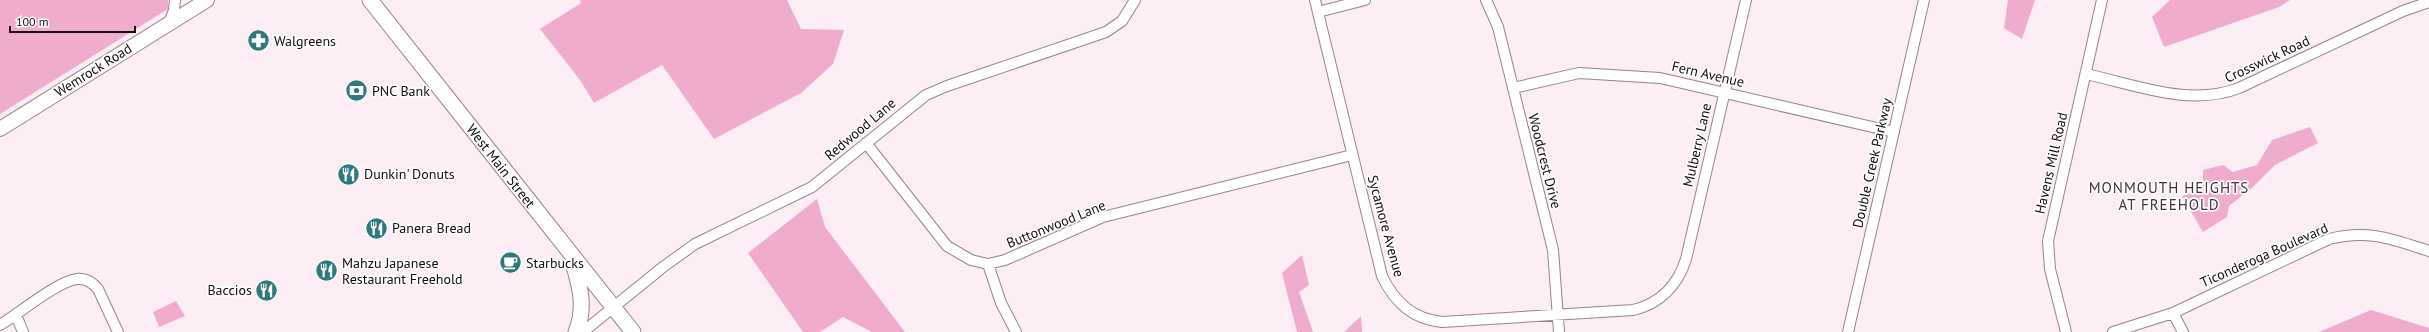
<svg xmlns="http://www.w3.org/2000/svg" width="2429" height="332" font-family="'PT Sans',sans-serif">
  <rect width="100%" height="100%" fill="#fdedf4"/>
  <path fill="#efaccc" d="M0 0H168V9L0 114Z
    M580 0H787L801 29 844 30 833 64 801 93 714 139 662 65 594 103 580 80 540 29 581 3Z
    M2008 0H2035L2022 39 2004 28Z
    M2170 0H2290L2279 7 2164 47 2152 17Z
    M2310 127 2318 143 2275 165 2252 188 2229 206 2227 217 2203 232 2182 196 2203 189V170L2223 165 2233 172 2257 165 2272 140Z
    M817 199 825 227 905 332H872L843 317 820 332H803L748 253Z
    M1302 255 1309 285 1299 292 1313 332H1297L1282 273Z
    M176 301 185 316 159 327 153 312Z
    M2371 310 2429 328V332H2319Z
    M1361 316 1362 332H1344Z"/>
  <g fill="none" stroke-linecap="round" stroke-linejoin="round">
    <defs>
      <path id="street" d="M1315 0 1382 276C1395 303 1413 319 1442 322L1633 310C1660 304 1678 285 1686 259L1746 0
        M1486 0 1498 27 1553 250 1559 332
        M1318 12 1365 0
        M169 23 174 10 175 0
        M2086 74C2136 85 2190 107 2239 88L2403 11 2429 2
        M1513 88 1579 73 1660 78 1894 132
        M866 143 947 246 971 260 988 264 1005 260 1103 217 1352 155
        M988 264 1001 303 1016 332
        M2173 313 2183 332
        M16 315 23 332
        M0 325C18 314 58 281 77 279 86 278 93 283 98 289L118 332
        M583 332 663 267 695 244 812 187 926 95 947 86 1106 32 1122 21 1135 0
        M1848 332 1924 0
        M2066 332 2050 269 2048 241 2102 0
        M2113 332 2173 313 2329 239C2368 229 2392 239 2429 251"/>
      <path id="secondary" d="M0 129 207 0"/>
      <path id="primary" d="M370 0 633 332
        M573 263C580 286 586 308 576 332"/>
    </defs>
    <use href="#street" stroke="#98818b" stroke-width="12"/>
    <use href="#secondary" stroke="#98818b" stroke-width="16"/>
    <use href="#primary" stroke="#98818b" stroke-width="17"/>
    <use href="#street" stroke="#fff" stroke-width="10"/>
    <use href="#secondary" stroke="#fff" stroke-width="14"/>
    <use href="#primary" stroke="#fff" stroke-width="15"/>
  </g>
  <defs>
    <symbol id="pharmacy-disc" viewBox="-11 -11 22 22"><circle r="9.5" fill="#2f797c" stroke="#fff"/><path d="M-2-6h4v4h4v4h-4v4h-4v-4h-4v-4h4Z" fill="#fff"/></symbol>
    <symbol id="bank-disc" viewBox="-11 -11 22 22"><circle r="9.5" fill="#2f797c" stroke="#fff"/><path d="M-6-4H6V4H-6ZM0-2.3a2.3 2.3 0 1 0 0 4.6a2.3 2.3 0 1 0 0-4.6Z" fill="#fff"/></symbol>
    <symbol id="restaurant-disc" viewBox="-11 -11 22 22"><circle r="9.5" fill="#2f797c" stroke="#fff"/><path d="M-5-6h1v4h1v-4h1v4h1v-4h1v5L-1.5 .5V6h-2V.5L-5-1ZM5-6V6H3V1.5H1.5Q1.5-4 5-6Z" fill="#fff"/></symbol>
    <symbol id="cafe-disc" viewBox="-11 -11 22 22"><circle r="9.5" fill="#2f797c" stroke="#fff"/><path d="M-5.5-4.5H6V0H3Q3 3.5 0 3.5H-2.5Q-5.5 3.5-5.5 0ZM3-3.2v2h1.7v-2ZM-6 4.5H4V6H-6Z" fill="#fff"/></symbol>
  </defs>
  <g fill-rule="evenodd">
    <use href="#pharmacy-disc" x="246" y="28" width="25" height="25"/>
    <use href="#bank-disc" x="344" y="78" width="25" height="25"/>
    <use href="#restaurant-disc" x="336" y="162" width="25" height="25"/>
    <use href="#restaurant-disc" x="364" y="216" width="25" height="25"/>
    <use href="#cafe-disc" x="498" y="250" width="25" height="25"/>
    <use href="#restaurant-disc" x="314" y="258" width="25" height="25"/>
    <use href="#restaurant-disc" x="254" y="278" width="25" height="25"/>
  </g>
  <g text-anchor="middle" stroke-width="3.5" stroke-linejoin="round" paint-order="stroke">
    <g font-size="14" fill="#120a0d" stroke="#fff" text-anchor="start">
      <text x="274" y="46">Walgreens</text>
      <text x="372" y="96">PNC Bank</text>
      <text x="364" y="179">Dunkin' Donuts</text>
      <text x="392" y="233">Panera Bread</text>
      <text x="342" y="268">Mahzu Japanese<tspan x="342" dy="16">Restaurant Freehold</tspan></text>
      <text x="526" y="268">Starbucks</text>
      <text x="252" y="295" text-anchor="end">Baccios</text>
    </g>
    <g font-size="14" fill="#120a0d" stroke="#fff">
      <text transform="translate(2267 59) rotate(-25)" y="5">Crosswick Road</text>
      <text transform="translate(93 70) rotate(-32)" y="5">Wemrock Road</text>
      <text transform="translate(1708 74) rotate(13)" y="5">Fern Avenue</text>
      <text transform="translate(860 129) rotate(-40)" y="5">Redwood Lane</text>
      <text transform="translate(1697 145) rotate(-77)" y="5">Mulberry Lane</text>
      <text transform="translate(1545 161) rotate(76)" y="5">Woodcrest Drive</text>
      <text transform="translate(1872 163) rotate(-77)" y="5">Double Creek Parkway</text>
      <text transform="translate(2051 163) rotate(-77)" y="5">Havens Mill Road</text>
      <text transform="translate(501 166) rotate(52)" y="5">West Main Street</text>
      <text transform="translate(1056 224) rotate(-22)" y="5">Buttonwood Lane</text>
      <text transform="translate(1386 226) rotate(75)" y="5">Sycamore Avenue</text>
      <text transform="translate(2264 255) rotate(-24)" y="5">Ticonderoga Boulevard</text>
    </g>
    <g font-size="15" letter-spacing="1" fill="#422f38" stroke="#fff">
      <text x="2169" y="193">MONMOUTH HEIGHTS<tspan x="2169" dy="17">AT FREEHOLD</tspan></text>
    </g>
  </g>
  <path d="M10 26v6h125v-6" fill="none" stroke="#120a0d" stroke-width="2"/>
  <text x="16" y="26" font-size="12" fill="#120a0d" stroke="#ffffff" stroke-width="3" paint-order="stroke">100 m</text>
</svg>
